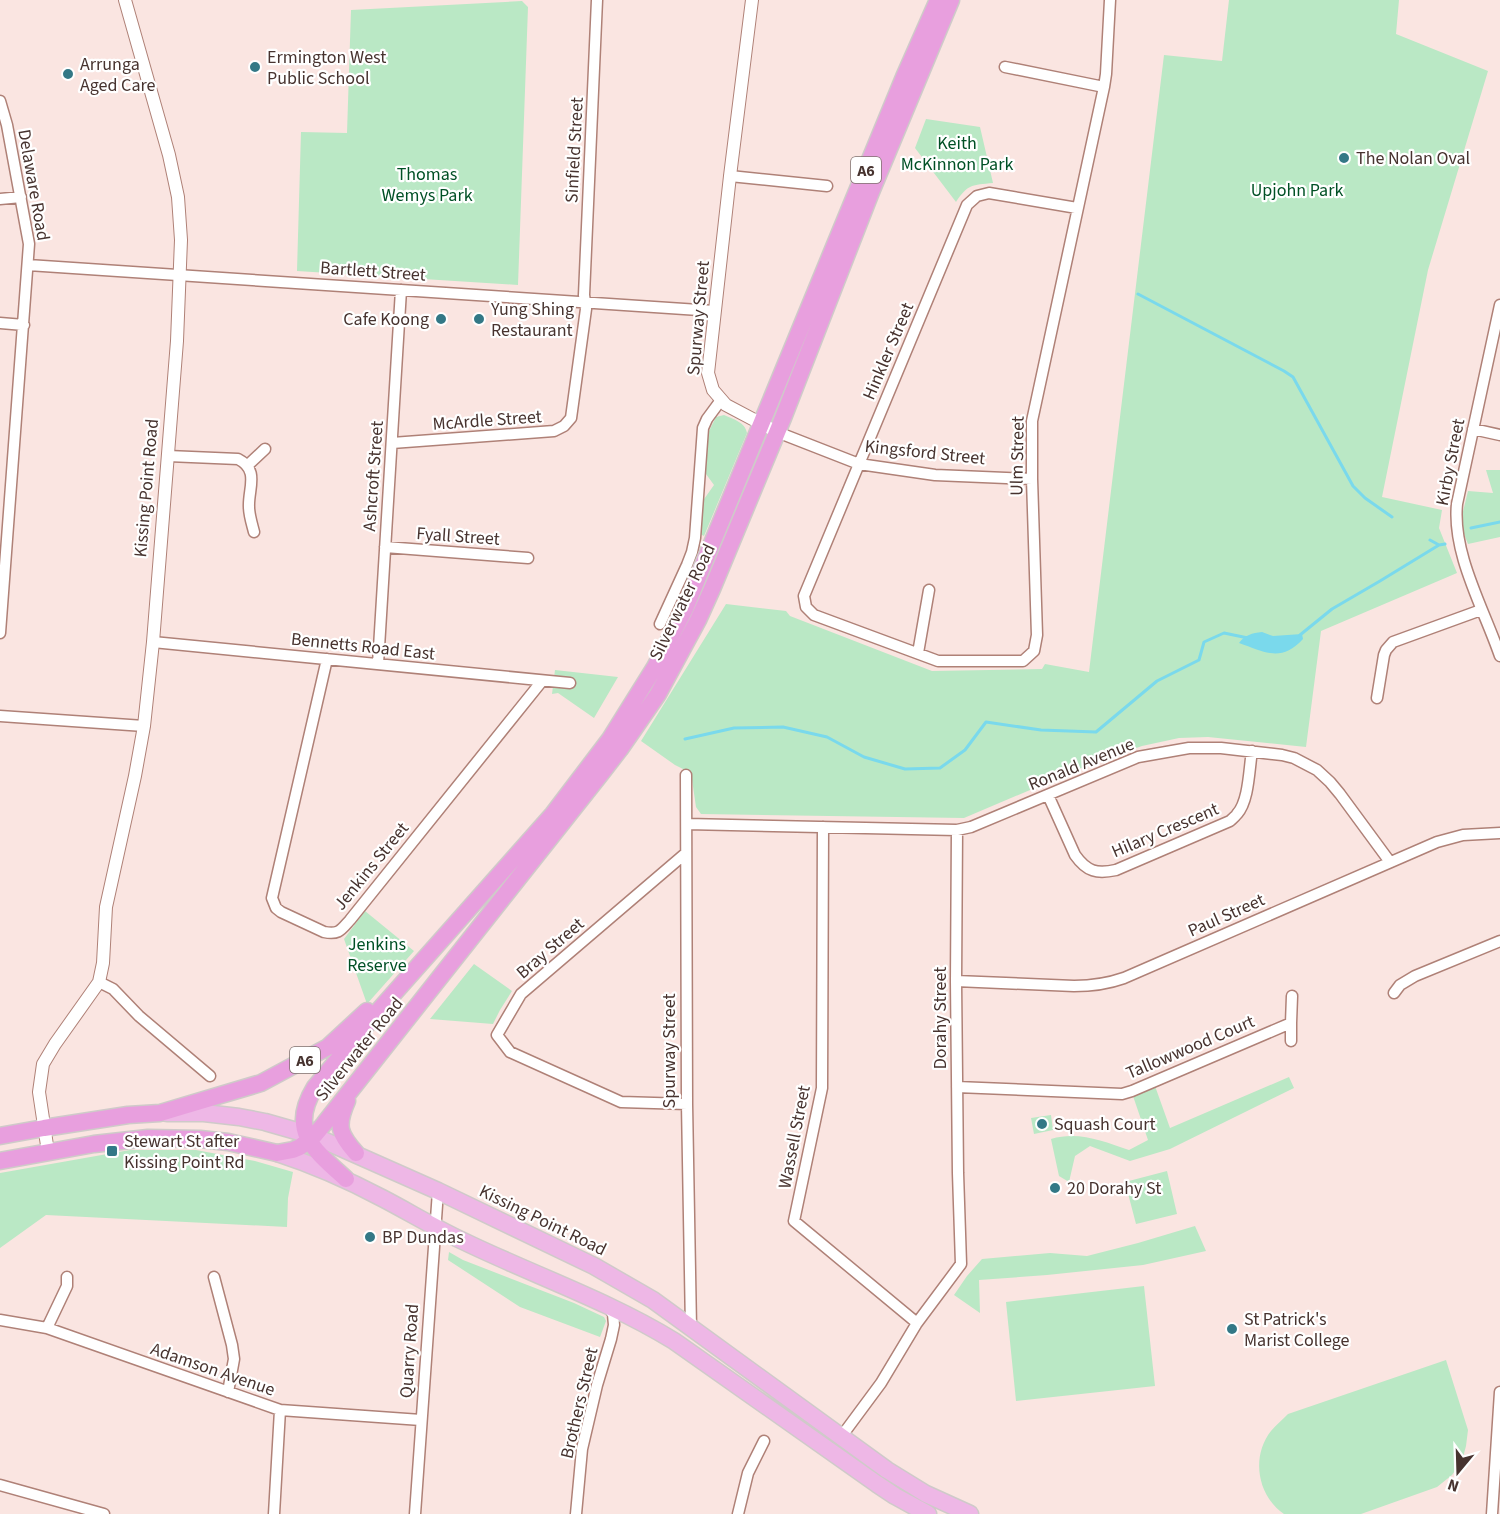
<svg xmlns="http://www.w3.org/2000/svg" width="1500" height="1514" font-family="'Source Sans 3',sans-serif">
  <rect width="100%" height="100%" fill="#fae5e1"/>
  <path fill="#bae8c5" d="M1229 0H1399L1396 34 1488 71 1428 270 1382 497 1442 510 1439 528 1457 573 1321 631 1306 747 1208 737 1179 738 1142 746 1091 764 964 818 701 814 696 807 691 773 675 765 641 741 726 604 786 611 790 616 932 671 1042 669 1045 664 1089 672 1164 55 1222 61Z
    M522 1 528 7 518 285 297 271 301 132 347 133 351 10Z
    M926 119 980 127 993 183C972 185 968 184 956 202L915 148Z
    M724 415C733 419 745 422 747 433L704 536 700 534 702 502 714 485 706 474V460L708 433 716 417Z
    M1486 470H1500V537L1468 544 1460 524 1468 491 1493 493Z
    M555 670 618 677 594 718 558 693 552 694Z
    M365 911 414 951 367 1004 344 939Z
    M474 964 512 991 500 1010 493 1024 430 1019Z
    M1289 1077 1294 1088 1170 1149 1130 1161 1090 1146 1075 1156 1069 1182 1059 1176 1051 1139C1079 1131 1102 1141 1129 1150L1148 1140 1133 1096 1155 1086 1170 1128Z
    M1051 1115 1053 1130 1034 1134 1031 1118Z
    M130 1150H196L255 1161 293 1172 288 1198 287 1227 46 1215 0 1248V1173Z
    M1167 1171 1177 1214 1136 1224 1125 1182Z
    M1195 1226 1206 1251 1143 1265 1047 1275 979 1280 980 1313 954 1295 967 1276 982 1259 1050 1253 1087 1256 1138 1243Z
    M449 1252 463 1260 574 1303 604 1317 606 1321 600 1337 520 1307 448 1260Z
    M1144 1286 1155 1386 1016 1401 1006 1302Z
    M1446 1360 1468 1430 1466 1446 1462 1461 1452 1475 1437 1487 1361 1514H1284C1257 1496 1251 1456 1271 1431 1276 1425 1283 1419 1288 1414Z"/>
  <path fill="#7ad9ec" d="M1262 632 1273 636 1302 634 1303 639C1281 663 1265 652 1239 643 1245 635 1252 633 1262 632Z"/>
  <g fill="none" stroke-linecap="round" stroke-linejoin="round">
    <path stroke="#7ad9ec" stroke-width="3" d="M1138 294 1284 371 1293 377 1353 486 1365 498 1392 517
      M1471 528 1500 522
      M1430 540 1439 545
      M1300 635 1332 609 1380 581 1439 545 1445 544
      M685 739 734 728 783 727 827 737 864 757 905 769 940 768 965 750 986 722 1041 730 1096 732 1157 681 1199 660 1204 642 1224 633 1248 638"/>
    <defs>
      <path id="minor" d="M1005 67 1104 87
        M0 101 7 125 29 244 0 633
        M730 176 827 186
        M0 199 21 197
        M1077 208 989 193 977 196 967 205 804 596 806 607 814 615 938 661H1023L1034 651 1037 635 1032 479V421L1104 87 1106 74 1110 0
        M28 265 714 311
        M1500 305 1457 504C1452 554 1484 609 1500 656
        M0 323 24 325
        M1473 429 1500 435
        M777 432 859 464 935 475 1032 479
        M392 443 554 431 564 426 571 418 586 309 584 295 597 0
        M168 456 238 459C260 470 248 489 249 507 249 515 252 524 254 532
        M248 465 265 449
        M385 547 528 558
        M660 624 687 565 692 552 695 538 703 428 707 419 721 400
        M153 642 570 683
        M918 653 929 590
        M327 659 272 898 276 908 281 912 324 932C339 935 341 930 350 920L542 681
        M378 664 401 290
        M1377 698 1384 655 1386 650 1393 642 1481 610
        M0 716 144 726
        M686 775 687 1104 691 1328
        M1048 795 1075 855C1087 872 1097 874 1116 870L1230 821C1231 820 1237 815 1237 814 1249 801 1249 769 1252 751
        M687 824 957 830 971 827 1138 757 1189 748H1221L1282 755 1294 758 1317 770 1330 782 1340 794 1390 862
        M823 827 822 1088 794 1221 917 1323
        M686 853 521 994 497 1035 510 1052 621 1102 687 1104
        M956 981 1074 986C1091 986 1107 984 1124 978L1437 842 1463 835 1500 833
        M99 982 113 989 139 1016 210 1076
        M1394 993 1400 985 1415 976 1500 941
        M1291 1023 1292 996
        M957 1087 1122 1094 1132 1091 1291 1023V1041
        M214 1277 232 1345 234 1359 228 1392
        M0 1320 47 1328 280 1410 421 1420
        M47 1328 67 1286V1277
        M841 1437 881 1383 917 1323 961 1264 958 1173 956 981 957 830
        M0 1485 104 1514
        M274 1514 280 1410
        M415 1514 438 1191
        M576 1514 582 1449 597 1385 611 1339 614 1325 613 1314 608 1307
        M738 1514 748 1473 764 1441
        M1492 1514 1500 1392"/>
      <path id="tertiary" d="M752 0 730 176 708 373 713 390 726 405 777 432
        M48 1152 39 1092 43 1064 55 1044 99 982 103 963 106 907 135 776 144 726 153 642 177 341 181 240 178 197 169 155 125 0"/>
      <path id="primary" d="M167 1113H204L239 1117 265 1122 314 1136 438 1191 594 1266 653 1300 887 1470 926 1494 970 1514
        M277 1153C314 1165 348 1180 382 1198 409 1212 435 1228 463 1241 533 1275 607 1300 674 1341L877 1484 895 1496 928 1514"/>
      <path id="trunk" d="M347 1101C336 1126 339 1134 356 1153
        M0 1136 44 1128 128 1115 160 1113 261 1083 328 1047 367 1011
        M0 1161 94 1144 148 1138 200 1139 228 1142 277 1153 293 1150 300 1147 314 1136 324 1124 599 776 620 749 658 694 698 620 712 589 783 418 871 192 951 0
        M346 1179C314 1150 288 1131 315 1087L380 1009 553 814 610 739 655 667 685 609 904 77 938 0"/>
    </defs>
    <use href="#minor" stroke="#af8177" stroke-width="13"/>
    <use href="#tertiary" stroke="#af8177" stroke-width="14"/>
    <use href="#primary" stroke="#cfcac9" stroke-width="19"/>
    <use href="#trunk" stroke="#cfcac9" stroke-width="19"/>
    <use href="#minor" stroke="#fff" stroke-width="10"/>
    <use href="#tertiary" stroke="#fff" stroke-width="12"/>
    <use href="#primary" stroke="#eeb7e6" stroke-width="16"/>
    <use href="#trunk" stroke="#e89fde" stroke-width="16"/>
  </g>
  <g fill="#337886" stroke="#fff" stroke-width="2">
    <circle cx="255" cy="67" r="6"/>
    <circle cx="68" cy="74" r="6"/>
    <circle cx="1344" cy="158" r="6"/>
    <circle cx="441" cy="319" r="6"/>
    <circle cx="479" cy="319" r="6"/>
    <circle cx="1042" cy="1124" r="6"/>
    <rect x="106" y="1145" width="12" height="12" rx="3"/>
    <circle cx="1055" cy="1188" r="6"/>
    <circle cx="370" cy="1237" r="6"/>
    <circle cx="1232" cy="1329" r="6"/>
  </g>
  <g text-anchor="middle" stroke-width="4.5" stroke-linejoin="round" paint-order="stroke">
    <g fill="#fff" stroke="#7e706d" stroke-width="1.5">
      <rect x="851" y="157" width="30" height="26" rx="4.5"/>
      <rect x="290" y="1047" width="30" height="26" rx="4.5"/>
    </g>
    <g font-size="16" font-weight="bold" fill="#47332f">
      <text x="866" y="176">A6</text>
      <text x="305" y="1066">A6</text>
    </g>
    <g font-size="18" fill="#47332f" stroke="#fff" text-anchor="start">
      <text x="267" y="63">Ermington West<tspan x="267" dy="21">Public School</tspan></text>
      <text x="80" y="70">Arrunga<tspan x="80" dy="21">Aged Care</tspan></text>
      <text x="1356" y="164">The Nolan Oval</text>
      <text x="491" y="315">Yung Shing<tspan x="491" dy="21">Restaurant</tspan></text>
      <text x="429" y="325" text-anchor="end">Cafe Koong</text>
      <text x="1054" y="1130">Squash Court</text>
      <text x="124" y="1147">Stewart St after<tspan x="124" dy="21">Kissing Point Rd</tspan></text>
      <text x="1067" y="1194">20 Dorahy St</text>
      <text x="382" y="1243">BP Dundas</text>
      <text x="1244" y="1325">St Patrick's<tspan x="1244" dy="21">Marist College</tspan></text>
    </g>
    <g font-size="18" fill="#005025" stroke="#fff">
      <text x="957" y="149">Keith<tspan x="957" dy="21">McKinnon Park</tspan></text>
      <text x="427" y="180">Thomas<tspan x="427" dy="21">Wemys Park</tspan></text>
      <text x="1297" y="196">Upjohn Park</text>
      <text x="377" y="950">Jenkins<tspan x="377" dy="21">Reserve</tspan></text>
    </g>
    <g font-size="18" fill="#47332f" stroke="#fff">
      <text transform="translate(574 150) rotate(-87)" y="6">Sinfield Street</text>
      <text transform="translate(34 185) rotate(80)" y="6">Delaware Road</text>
      <text transform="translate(373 271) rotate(4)" y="6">Bartlett Street</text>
      <text transform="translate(698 318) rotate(-85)" y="6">Spurway Street</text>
      <text transform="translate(888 351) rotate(-67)" y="6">Hinkler Street</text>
      <text transform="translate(487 420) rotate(-4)" y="6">McArdle Street</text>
      <text transform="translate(925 452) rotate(6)" y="6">Kingsford Street</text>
      <text transform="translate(1017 456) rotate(-89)" y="6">Ulm Street</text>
      <text transform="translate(1450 462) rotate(-79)" y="6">Kirby Street</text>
      <text transform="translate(373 476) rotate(-86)" y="6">Ashcroft Street</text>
      <text transform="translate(146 488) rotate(-85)" y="6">Kissing Point Road</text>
      <text transform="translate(458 536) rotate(4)" y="6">Fyall Street</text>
      <text transform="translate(682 602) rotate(-64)" y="6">Silverwater Road</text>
      <text transform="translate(363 646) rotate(6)" y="6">Bennetts Road East</text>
      <text transform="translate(1081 764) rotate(-22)" y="6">Ronald Avenue</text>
      <text transform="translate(1165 830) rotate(-23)" y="6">Hilary Crescent</text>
      <text transform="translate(371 866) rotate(-51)" y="6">Jenkins Street</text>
      <text transform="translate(1226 915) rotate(-24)" y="6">Paul Street</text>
      <text transform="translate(550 948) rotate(-41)" y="6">Bray Street</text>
      <text transform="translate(940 1018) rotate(-90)" y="6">Dorahy Street</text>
      <text transform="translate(1190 1047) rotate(-23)" y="6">Tallowwood Court</text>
      <text transform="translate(359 1049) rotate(-51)" y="6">Silverwater Road</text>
      <text transform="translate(669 1051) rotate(-90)" y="6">Spurway Street</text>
      <text transform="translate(794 1137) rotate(-79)" y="6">Wassell Street</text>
      <text transform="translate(543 1220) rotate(26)" y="6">Kissing Point Road</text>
      <text transform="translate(409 1351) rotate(-86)" y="6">Quarry Road</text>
      <text transform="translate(213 1369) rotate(19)" y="6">Adamson Avenue</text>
      <text transform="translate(579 1403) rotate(-77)" y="6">Brothers Street</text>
    </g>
  </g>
  <g transform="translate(1458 1472) rotate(199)" stroke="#ffffff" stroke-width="4.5" paint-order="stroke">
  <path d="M0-4.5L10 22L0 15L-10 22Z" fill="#47332f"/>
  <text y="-9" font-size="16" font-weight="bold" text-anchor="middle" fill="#47332f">N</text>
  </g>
</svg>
